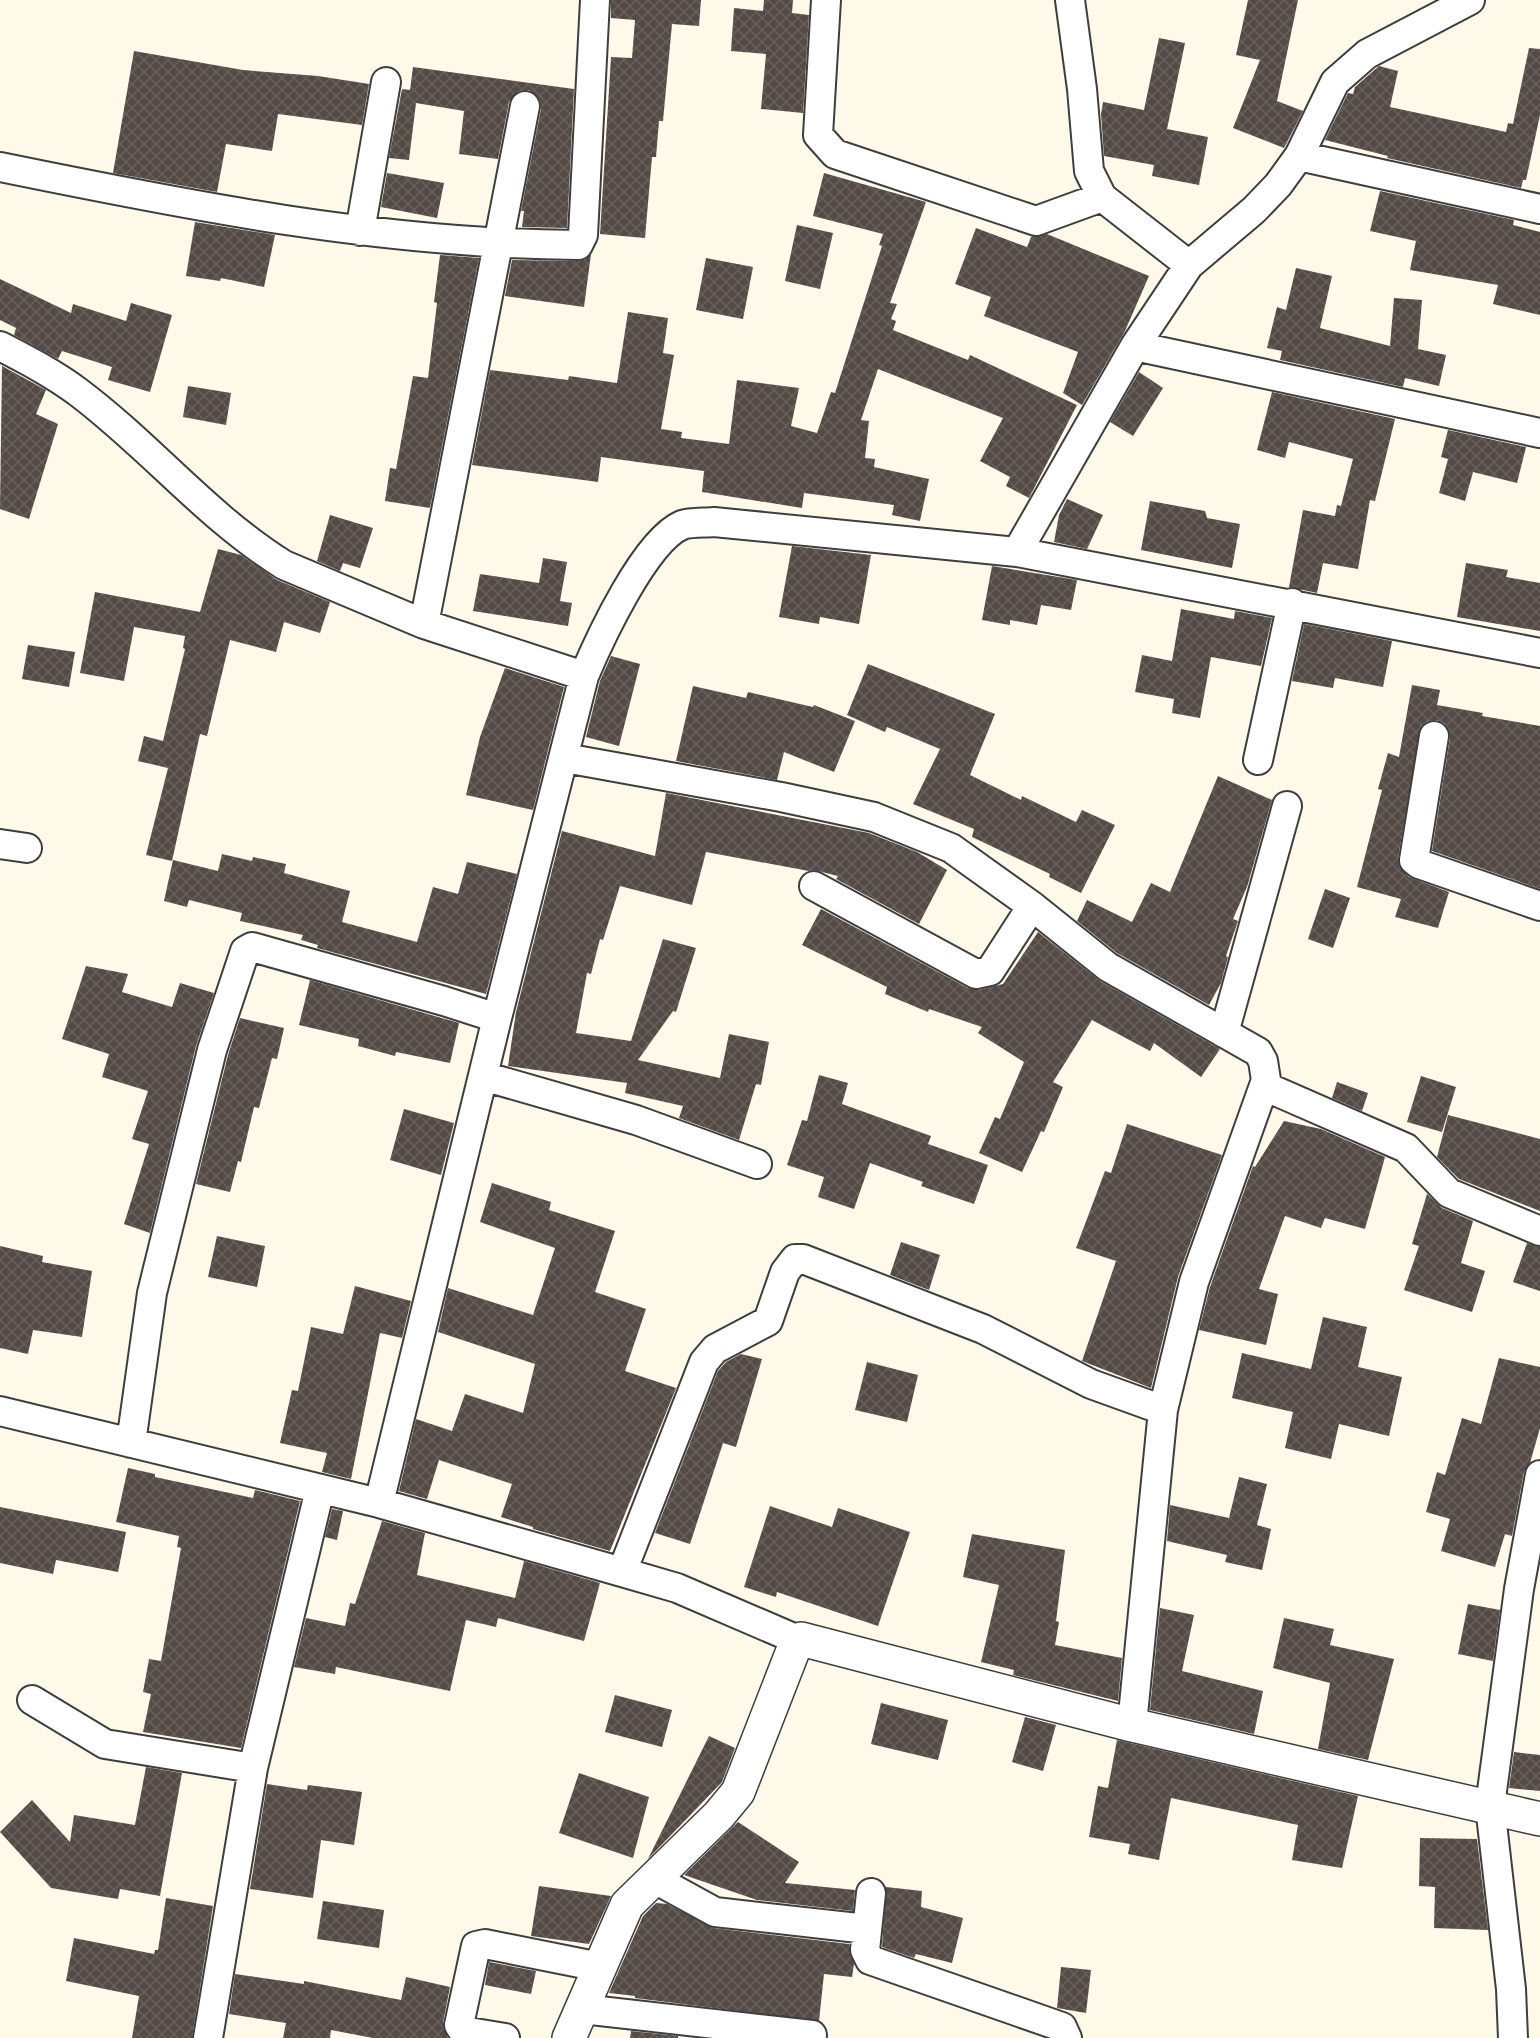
<svg xmlns="http://www.w3.org/2000/svg" width="1540" height="2038" font-family="Merriweather,serif">
  <defs>
    <pattern id="building-cross-hatch" width="8" height="8" patternUnits="userSpaceOnUse" patternTransform="scale(1.5)"><rect width="8" height="8" fill="#544b47"/><path d="M0 0l8 8M0 8l8-8" fill="none" stroke="#68605d"/></pattern>
  </defs>
  <rect width="100%" height="100%" fill="#fff9e9"/>
  <path fill="url(#building-cross-hatch)" d="M611 0H701L699 26 672 24 663 121H659L656 157H652L645 238 600 234 611 57 632 58 635 20 611 18Z
    M764 0H793L792 13 809 15 803 113 761 109 766 54 731 51 734 8 763 11Z
    M1248 0H1298L1277 101 1303 111 1284 148 1233 128 1260 60 1236 55Z
    M1159 38 1185 43 1167 129 1208 137 1199 185 1152 176 1154 165 1104 156 1101 114 1103 102 1144 110Z
    M1529 48 1540 49V115L1526 180H1523L1521 188 1387 158 1388 156 1325 140 1348 93 1353 94 1355 87 1379 66 1398 71 1390 107 1506 132 1508 123 1513 124Z
    M134 51 243 70 318 76 369 84 362 125 278 114 272 151 226 144 217 192 113 173Z
    M413 67 574 89 567 228 522 227 524 211H521L541 109 540 100 529 90 519 91 509 102 498 159 459 154 464 111 416 103 409 160 389 158 402 89 410 90Z
    M387 173 444 183 437 218 381 207Z
    M824 173 926 202 890 303 897 304 891 319 896 321 893 330 968 360 970 355 1077 405 1029 498 1006 486 1010 477 980 461 1003 418 878 369 861 420 869 421 865 458 875 459 874 467 929 479 920 521 892 515 894 505 804 493 802 508 702 492 704 471 601 457 598 482 472 465 490 370 568 380 569 376 617 383 628 312 668 318 663 353 674 355 661 429 682 432 681 438 729 444 737 380 799 388 791 426 817 433 831 392 835 393 882 246 879 245 883 234 813 216Z
    M1380 191 1514 220 1513 225 1540 232V315L1493 304 1498 285 1410 270 1416 241 1370 231Z
    M195 222 275 235 264 287 221 278 220 281 186 276Z
    M797 225 833 233 820 289 785 281Z
    M976 228 1027 247 1031 237 1047 234 1149 276 1125 331 1082 405 1063 393 1078 352 984 316 991 297 955 284Z
    M591 254 584 307 505 296 512 260 578 261 586 259Z
    M440 255 479 258 430 508 385 501 390 468 396 469 413 376 428 378 437 303 434 302Z
    M706 258 753 267 743 319 696 310Z
    M1296 268 1332 276 1320 328 1390 346 1394 298 1422 300 1418 349 1446 355 1439 386 1405 378 1403 387 1280 360 1282 351 1267 348 1277 307 1286 310Z
    M0 279 71 313 73 304 126 321 131 303 172 315 150 392 108 380 112 367 62 351 58 359 14 335 16 328 0 320Z
    M2 366 46 390 36 414 58 424 29 519 0 509Z
    M1139 372 1163 388 1133 436 1110 422Z
    M188 386 231 393 226 425 183 417Z
    M1272 392 1395 419 1375 501 1370 500 1358 569 1323 563 1317 593 1289 587 1303 510 1335 516 1337 505 1341 506 1353 459 1289 442 1285 458 1257 450Z
    M1448 430 1526 447 1517 483 1473 472 1465 501 1439 493 1448 459 1441 457Z
    M1067 499 1103 515 1087 549 1054 542 1059 515Z
    M1150 501 1205 511 1207 518 1240 524 1232 568 1141 550Z
    M330 515 373 528 360 568 343 563 340 571 317 561Z
    M792 546 871 555 859 624 820 617 819 624 779 617Z
    M218 549 241 555 277 580 330 602 320 633 284 622 276 652 230 640 207 736 200 734 172 861 146 855 168 768 138 761 144 736 163 741 185 649 183 648 185 636 134 627 124 681 80 673 95 592 200 612Z
    M543 558 567 562 560 601 572 603 568 626 473 611 480 574 539 583Z
    M1466 563 1508 570 1506 577 1540 583V631L1457 617Z
    M992 566 1077 580 1071 610 1041 605 1037 625 1010 620V625L982 620Z
    M1181 609 1234 619 1235 611 1272 618 1261 666 1211 657 1200 718 1172 713 1174 699 1135 692 1142 655 1172 661Z
    M1304 624 1392 641 1383 687 1335 678 1333 688 1292 681Z
    M28 645 75 652 69 687 22 679Z
    M611 656 640 664 619 746 586 737 600 681Z
    M868 664 995 714 970 775 1021 800 1022 796 1076 822 1082 810 1115 825 1081 893 1049 877 1050 874 972 837 974 829 913 804 940 749 887 727 885 732 847 715Z
    M505 668 564 687 533 810 466 795 480 737Z
    M1412 685 1440 690 1437 705 1483 713 1482 716 1540 726V889L1432 851 1450 738 1445 724 1437 720 1428 721 1421 726 1398 858 1399 866 1409 877 1449 892 1438 928 1395 917 1401 899 1357 887 1382 790 1378 789 1388 753 1399 757Z
    M693 686 746 698 748 692 813 707 814 705 855 721 834 772 784 752 777 780 676 761Z
    M1218 776 1272 800 1247 887 1233 919 1238 921 1226 956 1228 957 1221 983 1209 1005 1117 953 1077 921 1087 900 1132 922 1151 883 1170 892Z
    M666 793 869 833 917 852 947 870 919 924 836 879 838 876 814 870 809 871 706 852 692 905 620 886 603 940 600 939 591 974 587 973 576 1033 631 1041 663 939 696 948 676 1012 673 1011 638 1060 720 1078 729 1034 769 1042 761 1085 756 1084 739 1140 679 1118 683 1106 625 1093 627 1083 508 1066 516 1012 562 831 655 856Z
    M222 854 252 861 253 857 286 864 284 873 350 891 342 922 417 942 433 887 458 894 467 862 517 874 486 994 317 948 318 945 301 940 303 935 240 921 242 913 189 900 187 907 164 901 173 860 218 871Z
    M1325 889 1350 898 1333 948 1308 939Z
    M821 909 968 988 979 990 1003 984 1038 932 1100 981 1220 1049 1201 1077 1154 1043 1150 1051 1092 1020 1053 1082 1063 1087 1044 1132 1041 1131 1022 1172 979 1153 995 1117 1000 1119 1024 1062 978 1033 982 1027 929 1009 928 1012 885 994 887 987 802 945Z
    M86 966 128 974 122 992 172 1007 180 983 214 993 196 1046 150 1233 124 1224 149 1144 132 1139 148 1091 102 1077 109 1054 62 1039Z
    M310 980 459 1023 450 1063 396 1052 395 1056 358 1046 359 1039 299 1025Z
    M240 1018 284 1028 277 1059 272 1058 259 1108 254 1107 241 1162 238 1161 230 1192 196 1184 228 1055Z
    M819 1075 848 1083 842 1104 931 1136 928 1144 988 1165 974 1204 921 1186 923 1182 870 1163 854 1209 818 1197 824 1177 787 1165 802 1120 807 1121Z
    M1421 1076 1456 1087 1442 1132 1407 1122Z
    M1337 1082 1368 1093 1362 1111 1332 1098Z
    M404 1109 454 1123 441 1175 390 1160Z
    M1448 1115 1540 1139V1211L1459 1179 1437 1157Z
    M1284 1121 1321 1129 1385 1157 1365 1229 1325 1218 1321 1228 1285 1216 1259 1289 1278 1294 1266 1345 1199 1330 1210 1287 1253 1166 1255 1167Z
    M1127 1124 1222 1155 1178 1277 1151 1388 1082 1361 1116 1261 1076 1248 1105 1171 1111 1173Z
    M492 1183 551 1202 549 1210 615 1231 595 1292 646 1309 625 1371 676 1388 610 1551 533 1529V1527L501 1517 512 1484 439 1460 427 1499 399 1491 416 1419 452 1431 465 1394 523 1413 535 1364 438 1332 448 1288 533 1315 555 1248 480 1222Z
    M1427 1194 1442 1208 1473 1221 1461 1263 1485 1271 1472 1312 1404 1290 1419 1246 1412 1244Z
    M217 1236 265 1246 257 1287 208 1277Z
    M901 1242 940 1255 929 1290 890 1275Z
    M1527 1243 1540 1247V1291L1513 1282Z
    M0 1246 43 1256 42 1262 92 1271 82 1337 33 1330 28 1354 0 1348Z
    M355 1286 411 1301 402 1338 380 1333 351 1479 322 1472 327 1453 280 1443 292 1390 298 1391 311 1327 343 1334Z
    M1323 1317 1367 1327 1358 1367 1402 1377 1389 1436 1339 1424 1331 1459 1285 1448 1293 1412 1232 1398 1242 1353 1311 1369Z
    M741 1354 762 1359 736 1447 723 1443 690 1544 655 1533 718 1371 726 1362Z
    M1499 1358 1540 1367V1428L1530 1463 1524 1472 1512 1536 1505 1534 1495 1567 1441 1551 1450 1519 1426 1512 1437 1472 1445 1475 1462 1418 1481 1424Z
    M867 1362 918 1375 907 1422 855 1410Z
    M128 1468 155 1474V1477L253 1498 255 1490 300 1501 241 1748 143 1732 151 1694 143 1692 149 1659 161 1661 181 1548 177 1547 179 1536 116 1522Z
    M1239 1477 1267 1484 1257 1525 1271 1529 1262 1570 1225 1562 1227 1555 1167 1541 1170 1505 1229 1518Z
    M770 1506 832 1527 838 1508 910 1532 878 1626 777 1592 776 1597 744 1587Z
    M0 1507 126 1532 118 1572 56 1560 53 1574 0 1563Z
    M332 1509 343 1511 337 1540 325 1537Z
    M382 1521 425 1533 417 1575 515 1598 524 1561 600 1583 584 1641 498 1618 496 1627 466 1620 450 1691 336 1667 335 1674 294 1667 306 1618 345 1626 350 1603 355 1604Z
    M972 1534 1065 1550 1056 1621 1059 1622 1055 1645 1122 1658 1118 1701 1013 1675 1014 1670 981 1662 999 1585 963 1577Z
    M1468 1604 1500 1610 1493 1661 1458 1654Z
    M1160 1608 1194 1615 1182 1671 1263 1691 1254 1734 1150 1710Z
    M1284 1618 1334 1629 1330 1645 1394 1659 1368 1760 1318 1749 1330 1683 1273 1668Z
    M615 1695 672 1710 662 1747 605 1732Z
    M881 1703 948 1720 938 1760 871 1744Z
    M1025 1717 1056 1725 1043 1771 1012 1762Z
    M709 1736 735 1748 722 1782 648 1859Z
    M1117 1740 1358 1796 1342 1868 1292 1860 1298 1825 1171 1798 1159 1860 1128 1854 1130 1844 1089 1837 1098 1786 1108 1788Z
    M1514 1752 1540 1755V1791L1509 1788Z
    M146 1767 182 1773 160 1896 120 1889 118 1899 51 1888 0 1832 32 1800 70 1842 74 1815 135 1825Z
    M579 1773 649 1797 633 1858 559 1833Z
    M267 1784 307 1790 308 1785 362 1792 354 1845 321 1840 313 1898 250 1889Z
    M738 1822 799 1862 785 1883 855 1890 853 1911 757 1900 684 1875Z
    M1420 1838 1477 1839 1488 1930 1434 1928 1435 1887 1419 1886Z
    M539 1886 611 1896 589 1944 531 1936Z
    M886 1887 922 1891 921 1907 963 1918 952 1963 916 1954 914 1958 882 1947Z
    M166 1898 213 1906 192 2038H132L139 1996 66 1981 74 1938 154 1954 155 1950H158Z
    M323 1901 384 1910 379 1948 317 1939Z
    M656 1903 667 1904 713 1928 849 1944 854 1964 852 1977 824 1974 819 2021 635 1998V1996L609 1993 643 1916Z
    M489 1962 536 1971 531 1994 485 1985Z
    M1061 1967 1091 1970 1086 2013 1057 2008Z
    M235 1974 304 1984V1981L401 2000 406 1977 450 1987 443 2022 448 2038H373L331 2030 330 2038H283L286 2023 229 2014Z
    M631 2031 678 2036V2038H630Z"/>
  <g fill="none" stroke-linecap="round" stroke-linejoin="round">
    <defs>
      <path id="minor" d="M826 0 818 135 835 154 1036 221 1102 197
        M1070 0 1082 89 1089 171 1102 197 1189 265
        M1299 156 1540 209
        M0 167C191 206 382 244 578 245L583 235 595 0
        M360 231 386 82
        M0 346C27 360 54 374 78 392 150 446 208 518 284 565L424 624 584 676
        M1135 346 1540 433
        M1017 552 1135 346 1189 265 1254 210 1278 185 1299 156 1335 82 1367 54 1470 0
        M424 624 525 106
        M1434 736 1414 860 1419 864 1540 906
        M565 758 781 797 874 817 951 848 1032 906 990 971 976 974 814 886
        M1258 760 1292 603
        M0 844 27 848
        M1032 906 1108 967 1258 1052 1263 1061 1266 1080 1194 1282 1163 1410 1132 1725
        M1224 1033 1287 806
        M483 1076 636 1120 757 1164
        M1264 1086 1406 1148 1449 1193 1540 1231
        M0 1411 379 1503 622 1572 677 1588 798 1640
        M131 1443 152 1293 212 1050 245 951 252 947 444 1001 497 1018
        M379 1503 497 1018 584 676C600 638 645 541 682 525 691 522 704 523 714 522L1017 552 1540 653
        M622 1572 704 1362 715 1349 768 1321 785 1272 795 1259H803L983 1329 1091 1384 1163 1410
        M32 1700 105 1744 253 1768
        M653 1878 715 1912 867 1929
        M871 1893 865 1950 870 1960 1062 2027 1067 2038
        M582 2009 812 2035
        M208 2038 253 1768 320 1489
        M505 2038 463 2031 459 2025 476 1946 485 1944 600 1967
        M1513 2038 1511 1989 1490 1806 1519 1589 1540 1475"/>
      <path id="tertiary" d="M569 2038 627 1905 719 1815 738 1792 794 1648 801 1639 1132 1725 1540 1819"/>
    </defs>
    <use href="#minor" stroke="#3e3e3e" stroke-width="32"/>
    <use href="#tertiary" stroke="#3e3e3e" stroke-width="36"/>
    <use href="#minor" stroke="#fff" stroke-width="28"/>
    <use href="#tertiary" stroke="#fff" stroke-width="33"/>
  </g>
</svg>
